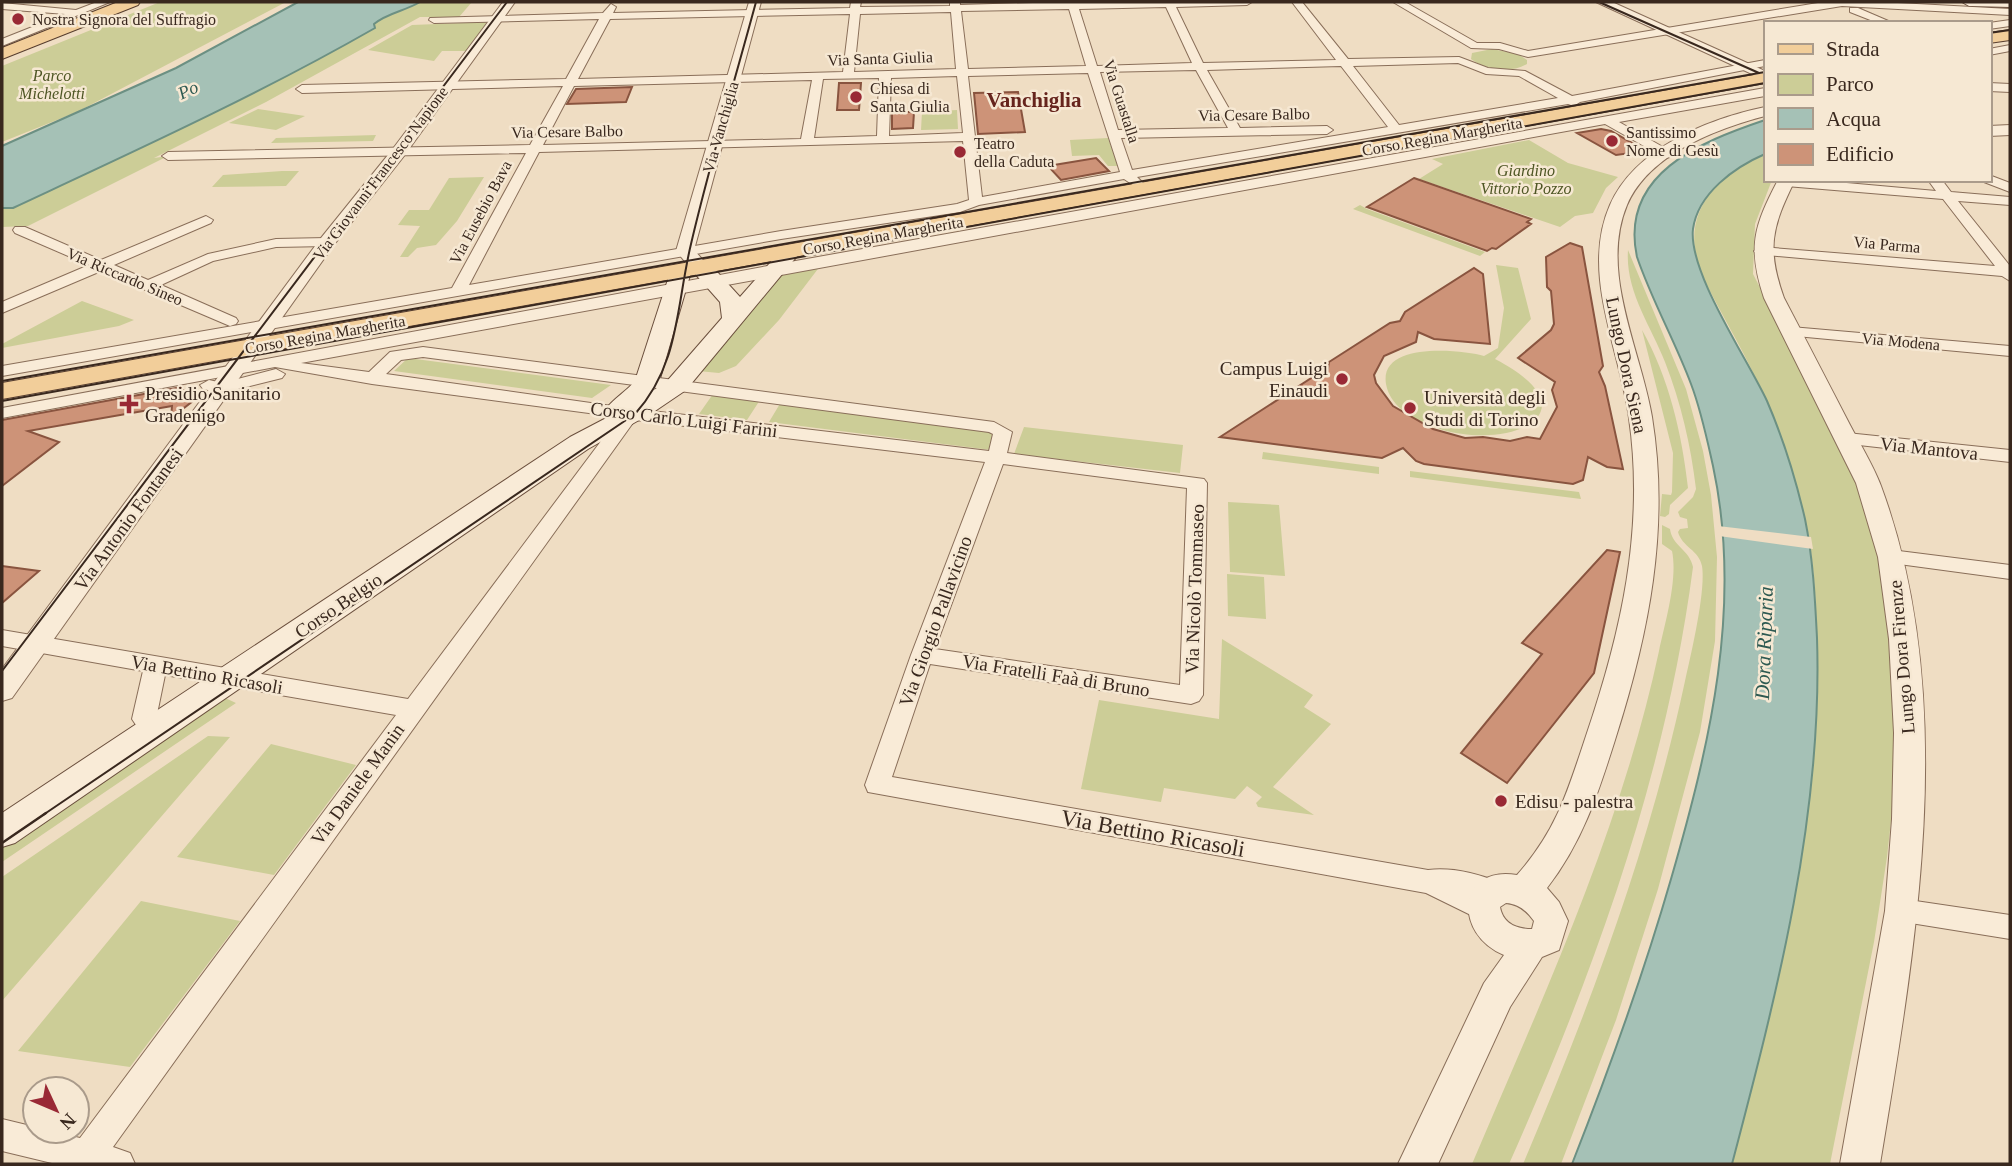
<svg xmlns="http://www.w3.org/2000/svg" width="2012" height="1166" font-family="'Times New Roman',serif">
  <rect width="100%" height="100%" fill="#efddc3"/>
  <path fill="#cccd97" d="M160 2H286L77 112 2 142V66Z
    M409 2H472L459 17H420L266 102 154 158 168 156 28 226 2 227V205Z
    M487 22 467 51H442L434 61 368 50 412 25Z
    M1492 49 1518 54 1527 60V64C1511 74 1485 70 1471 59L1472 53Z
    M258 109 305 116 276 130 229 123Z
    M957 110 958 129 921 130 922 112Z
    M376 135 373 141 271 143 276 138Z
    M1108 138 1118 166H1108L1099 155 1072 156 1070 140Z
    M1529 140 1568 163 1618 177 1606 188 1593 213 1575 216 1560 227 1419 179 1443 164 1432 159Z
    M1765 154V180H1772L1755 224 1753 274 1829 421 1853 475 1878 552 1889 645 1894 718V794L1887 857 1874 942 1830 1164H1732C1776 993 1823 817 1817 639 1816 599 1814 557 1805 518 1796 479 1783 439 1767 403 1748 357 1721 315 1700 271 1680 214 1714 176 1765 154Z
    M282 171H299L286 186 212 187 223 175Z
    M484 177 457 221 436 245 417 248 408 257H400L420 226 398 225 409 210H429L449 178Z
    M1360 205 1367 209 1485 252 1480 256 1353 209Z
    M1628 250 1686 389 1703 451 1711 495 1717 557 1715 641 1700 732 1658 889 1616 1020 1561 1164H1523C1590 1006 1649 849 1685 681 1691 654 1706 591 1702 566 1699 550 1682 547 1678 532L1680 529 1688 528 1687 519 1680 517 1678 512 1693 497 1696 489C1691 446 1681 403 1665 362 1651 326 1625 291 1628 250Z
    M824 261 779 320 736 366 719 373 698 371 773 270Z
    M1496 265 1518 268 1531 319 1495 359C1616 422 1473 465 1402 410 1394 403 1388 395 1386 384 1379 341 1462 350 1484 356L1498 348 1504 308Z
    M82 301 134 320 119 326 2 348V344Z
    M1642 330C1669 378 1682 434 1688 488L1670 505 1669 514 1665 517 1660 516 1662 494 1671 495 1672 492 1673 453Z
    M408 358 611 385 592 398 394 371Z
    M713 394 760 400 747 420 699 414Z
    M781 402 999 430 991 450 769 422Z
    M1024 427 1183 445 1180 473 1014 454Z
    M1263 452 1379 467V474L1262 459Z
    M1410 471 1579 492 1581 499 1410 477Z
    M1228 502 1279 505 1285 576 1230 572Z
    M1662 525 1670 529C1672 546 1690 550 1693 567 1666 775 1594 973 1509 1164H1472C1543 997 1621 829 1659 651 1665 623 1678 579 1672 551L1662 544Z
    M1227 574 1264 577 1266 619 1228 616Z
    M1222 639 1313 695 1304 707 1331 724 1273 787 1314 815 1258 807 1256 803 1262 797 1247 786 1235 799 1164 788 1161 802 1081 789 1099 700 1219 719Z
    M223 697 236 703 2 862V847Z
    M208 736 230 737 2 1001V877Z
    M271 744 356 765 274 875 177 857Z
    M141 901 240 921 130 1067 18 1051Z"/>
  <path fill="#a5c1b6" stroke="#6c9083" stroke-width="2" d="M298 2H420C405 11 387 13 374 24L375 28C258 95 135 151 13 208H2V146L176 68Z
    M1765 120V154C1735 167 1698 193 1693 229 1688 272 1747 358 1767 401 1783 438 1796 480 1805 519 1813 558 1815 598 1817 638 1823 816 1777 993 1732 1164H1572C1609 1070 1643 976 1671 879 1710 744 1743 606 1713 466 1707 439 1701 410 1691 384 1675 341 1652 301 1637 257 1619 174 1700 142 1765 120Z"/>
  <path fill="#efddc3" d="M1718 526 1811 537 1813 549 1719 536Z"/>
  <path fill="#cd9378" stroke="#89543f" stroke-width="2" d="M839 83H861L859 110H837Z
    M632 87 626 102 567 104 576 89Z
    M1018 92 1025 132 978 134 974 93Z
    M892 112H914L913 128 892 129Z
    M1601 129 1611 131 1646 151 1616 155 1577 133Z
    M1096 158 1109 171 1061 180 1048 166Z
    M1414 178 1531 219 1527 222 1531 224 1496 249 1492 248 1487 251 1367 207Z
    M1570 243 1582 247 1603 366 1599 372 1605 386 1623 469 1607 467 1588 457 1583 480 1573 484 1424 464 1416 461 1403 448 1382 458 1220 437 1316 375 1327 374 1329 362 1390 323 1400 321 1405 312 1474 268 1483 274 1490 344 1434 339 1418 332 1416 342 1384 356 1374 375 1376 383 1393 406 1433 429 1465 438 1483 437 1510 441 1527 437 1540 439 1557 407 1552 390 1555 382 1518 358 1551 330 1554 324 1551 291 1547 287 1546 257Z
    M182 387V390L202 394 171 418 172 406 28 431 59 442 2 486V420Z
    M1607 550 1620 552 1594 673 1507 783 1461 753 1542 654 1522 643Z
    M2 566 39 571 2 603Z"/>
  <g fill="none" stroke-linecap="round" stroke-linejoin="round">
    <defs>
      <path id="minor" d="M97 2H110L2 46V39L65 14 2 9V3L76 10Z
        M851 2H861L860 7 950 6V2H960V5L1067 2H1252L1247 5 1176 7 1203 63 1336 60 1292 2H1302L1348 59 1459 57 1488 68 1525 71 1572 96 1765 60V66L1580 102 1574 106 1568 104 1137 177 1143 183 1136 187 1124 179 979 205 960 212 781 239 2 376V366L452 288 526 153 168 160 162 156 168 152 530 145 563 86 302 93 296 89 302 85 566 79 599 19 434 23 429 20 430 18 603 13 611 4 616 7 613 13 850 8ZM1166 7 1192 63 1097 66 1079 9ZM1069 9 1086 66 968 69 961 11ZM951 12 956 69 854 72 860 14ZM850 14 843 72 578 79 610 19ZM1458 63 1486 74 1519 76 1558 98 1399 125 1353 66ZM1341 66 1388 127 1132 170 1121 138 1327 134 1333 130 1327 126 1240 128 1207 70ZM1196 70 1228 128 1118 130 1100 72ZM1088 73 1120 172 982 197 968 76ZM957 76 963 133 889 136 891 78ZM879 78 877 136 814 138 823 79ZM812 80 801 139 543 145 574 86ZM963 141 969 200 957 204 781 231 469 285 539 152Z
        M1393 2H1405L1477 43H1500L1528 51 1824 2H1879L2010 9V15L1842 6 1528 57 1499 49 1471 48Z
        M1850 8H1858L1893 23H1878L1850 12Z
        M2010 20V26L1989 29V23Z
        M2010 45V51L1989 55V49Z
        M1765 88V96L1619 122 1670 151V157L1665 158 1605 124 301 363 369 372 390 352 423 347 994 422 1012 432 1007 453 1204 479 1207 483 1203 695 1199 701 1191 704 930 664 892 777 1428 870C1452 867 1479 874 1501 883L1505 891 1501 899 1493 902 1497 909 1493 918 1483 921 1426 893 868 792 865 785 911 655 985 462 635 420 113 1147 130 1153 135 1164H56L2 1151V1119L35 1127V1131H50L80 1138 396 715 165 675 156 719 152 725 144 728 136 725 132 719 143 671 2 646V630L408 699 619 417 372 384 275 367 2 418V408L773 265ZM423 357 989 432 993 434 989 451 643 410 640 405 634 404 626 408 386 374 401 360ZM1003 464 1187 488 1180 685 935 649Z
        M1989 175 2010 183V192L1984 182 1989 180Z
        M1780 180H1813L1936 191 1928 180H1942L1951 192 2010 197V205L1958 201 2010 266V281L2002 276 1756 254 1754 251 1761 247 1995 266 1943 199 1786 186 1781 185Z
        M206 216 213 220 211 223 114 265 148 280 208 254 276 239 327 238 334 242 327 246 276 247 213 261 161 285 236 318 238 321 236 324 230 326 101 271 2 313V302L89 265 15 233 13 230 15 227H25L101 260Z
        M1791 327 2010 346V356L1785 335 1783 332Z
        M276 369 285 374 282 378 222 393 203 389 200 385 209 380 222 383Z
        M1847 433 2010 450V462L1841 443 1838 439Z
        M1891 550 2010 565V579L1884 562 1881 557 1884 552Z
        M1902 899 2010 915V939L1892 920 1888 911 1892 902Z"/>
      <path id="tertiary" d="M503 2H515L404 156 333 246 12 698 2 701V669L321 238 392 150Z
        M749 2H761L694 250 710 268 701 274 694 272 676 251Z
        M1596 2H1612L1765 71V80Z
        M1989 83 2010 84V92L1989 91Z
        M1765 107V116C1716 129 1649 154 1627 205 1599 272 1641 350 1652 417 1670 528 1649 634 1615 740 1598 794 1582 843 1547 888L1559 902 1568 921 1559 950 1542 957 1510 1007 1438 1164H1398L1484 983 1504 955C1453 934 1457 865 1517 875 1556 831 1567 793 1585 739 1621 634 1645 529 1629 418 1620 350 1580 273 1610 205 1635 148 1708 119 1765 107ZM1506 903C1519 904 1527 911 1534 921L1532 929C1517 929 1503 924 1500 907Z
        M2010 125V135L1989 136V126Z
        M1778 180H1795C1772 227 1766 248 1784 298 1806 340 1828 382 1850 425 1860 444 1873 465 1881 486 1960 700 1916 945 1880 1164H1840L1885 911 1892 819 1894 733 1889 639 1878 557 1856 483 1764 298C1747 247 1754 226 1778 180Z"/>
      <path id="secondary" d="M1962 2H2010V7L1969 6Z
        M791 245 798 247 801 251 798 255 686 390 655 411 588 449 15 843 2 847V813L570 437 612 415 606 409C614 398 627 391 635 381L672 267H688L691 272 659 382 654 390 668 380 722 318 720 302 690 268 693 263H709L740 297 784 247Z"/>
      <path id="primary" d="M118 2H140L138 5 2 59V48Z
        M2010 30V40L1989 43V33Z
        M1765 73V83L2 399V383Z"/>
    </defs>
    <use href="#minor" stroke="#896e59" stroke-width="2"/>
    <use href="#tertiary" stroke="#896e59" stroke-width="2"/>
    <use href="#secondary" stroke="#6b4f3d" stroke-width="2"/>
    <use href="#primary" stroke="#573d2e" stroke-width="2"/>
    <use href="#minor" fill="#f9ebd7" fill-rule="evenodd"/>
    <use href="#tertiary" fill="#f9ebd7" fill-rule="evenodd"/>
    <use href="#secondary" fill="#f9ebd7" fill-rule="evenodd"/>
    <use href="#primary" fill="#f2ce9a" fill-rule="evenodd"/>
    <path stroke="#39281e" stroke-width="2" d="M1599 2 1759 73
      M1989 33 2010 30
      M2 381 1765 72
      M2 401 1765 83
      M2 671 507 2
      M43 815 635 414C680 364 676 306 691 244 710 163 734 83 756 2"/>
    <path stroke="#39281e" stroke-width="2.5" d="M2 843 46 813"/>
  </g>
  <g fill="#992935" stroke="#f6e8d3" stroke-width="2.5">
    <circle cx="18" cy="19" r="7"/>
    <circle cx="856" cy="97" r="7"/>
    <circle cx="1612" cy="141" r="7"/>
    <circle cx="960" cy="152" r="7"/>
    <circle cx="1342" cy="379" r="7"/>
    <path d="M125.5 393.5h7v7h7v7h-7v7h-7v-7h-7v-7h7z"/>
    <circle cx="1410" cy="408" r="7"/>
    <circle cx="1501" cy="801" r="7"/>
  </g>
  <g text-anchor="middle" stroke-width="5" stroke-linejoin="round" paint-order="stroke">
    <g font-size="16" fill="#39281e" stroke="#f6e8d3" text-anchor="start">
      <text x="32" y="25">Nostra Signora del Suffragio</text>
      <text x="870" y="94">Chiesa di<tspan x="870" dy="18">Santa Giulia</tspan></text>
      <text x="1626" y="138">Santissimo<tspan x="1626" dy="18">Nome di Gesù</tspan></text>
      <text x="974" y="149">Teatro<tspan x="974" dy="18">della Caduta</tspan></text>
    </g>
    <g font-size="16" fill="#39281e" stroke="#f6e8d3">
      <text transform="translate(880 58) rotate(-2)" y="6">Via Santa Giulia</text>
      <text transform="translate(1122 101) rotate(72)" y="6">Via Guastalla</text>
      <text transform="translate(1254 114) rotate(-1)" y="6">Via Cesare Balbo</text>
      <text transform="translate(720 127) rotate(-74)" y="6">Via Vanchiglia</text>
      <text transform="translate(567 131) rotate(-1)" y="6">Via Cesare Balbo</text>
      <text transform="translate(1442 136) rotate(-10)" y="6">Corso Regina Margherita</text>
      <text transform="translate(380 173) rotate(-53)" y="6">Via Giovanni Francesco Napione</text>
      <text transform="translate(480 212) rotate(-62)" y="6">Via Eusebio Bava</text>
      <text transform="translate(883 235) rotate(-10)" y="6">Corso Regina Margherita</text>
      <text transform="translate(1887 244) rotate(5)" y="6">Via Parma</text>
      <text transform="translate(125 276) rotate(23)" y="6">Via Riccardo Sineo</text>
      <text transform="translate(325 334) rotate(-10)" y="6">Corso Regina Margherita</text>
      <text transform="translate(1901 341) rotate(5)" y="6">Via Modena</text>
    </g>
    <g font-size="16" font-style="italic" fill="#4e5624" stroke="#f6e8d3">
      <text x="52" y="81">Parco<tspan x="52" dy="18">Michelotti</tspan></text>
      <text x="1526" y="176">Giardino<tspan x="1526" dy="18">Vittorio Pozzo</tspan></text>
    </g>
    <g font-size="18" font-style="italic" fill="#2d5951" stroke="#f6e8d3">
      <text transform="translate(188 90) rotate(-25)" y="6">Po</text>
    </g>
    <g font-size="19" fill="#39281e" stroke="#f6e8d3">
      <text transform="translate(1627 365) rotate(78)" y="7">Lungo Dora Siena</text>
      <text transform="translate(684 419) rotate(7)" y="7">Corso Carlo Luigi Farini</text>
      <text transform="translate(1929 448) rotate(6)" y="7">Via Mantova</text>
      <text transform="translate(128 519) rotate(-54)" y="7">Via Antonio Fontanesi</text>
      <text transform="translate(1194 589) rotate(-88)" y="7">Via Nicolò Tommaseo</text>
      <text transform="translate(338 605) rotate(-34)" y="7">Corso Belgio</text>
      <text transform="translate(935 621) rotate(-70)" y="7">Via Giorgio Pallavicino</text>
      <text transform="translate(1901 657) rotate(-95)" y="7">Lungo Dora Firenze</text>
      <text transform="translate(207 674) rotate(10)" y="7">Via Bettino Ricasoli</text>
      <text transform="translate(1056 675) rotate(9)" y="7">Via Fratelli Faà di Bruno</text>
      <text transform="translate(357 784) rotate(-54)" y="7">Via Daniele Manin</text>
    </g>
    <g font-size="19" fill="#39281e" stroke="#f6e8d3" text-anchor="start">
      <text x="1328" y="375" text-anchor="end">Campus Luigi<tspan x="1328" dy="22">Einaudi</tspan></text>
      <text x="145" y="400">Presidio Sanitario<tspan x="145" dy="22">Gradenigo</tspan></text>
      <text x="1424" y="404">Università degli<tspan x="1424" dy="22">Studi di Torino</tspan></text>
      <text x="1515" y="808">Edisu - palestra</text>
    </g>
    <g font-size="21" font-weight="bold" fill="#66241d" stroke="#f6e8d3">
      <text x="1034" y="107">Vanchiglia</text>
    </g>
    <g font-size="21" font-style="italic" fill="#2d5951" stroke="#f6e8d3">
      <text transform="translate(1764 643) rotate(-88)" y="7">Dora Riparia</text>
    </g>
    <g font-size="23" fill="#39281e" stroke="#f6e8d3">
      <text transform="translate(1153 833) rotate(10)" y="8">Via Bettino Ricasoli</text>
    </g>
  </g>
  <rect width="2012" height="1166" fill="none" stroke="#39281e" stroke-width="7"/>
  <rect x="1764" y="21" width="228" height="161" fill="#f6e8d3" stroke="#aa9b8b" stroke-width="2"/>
  <rect x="1778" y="44" width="35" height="10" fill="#f2ce9a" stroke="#aa9b8b" stroke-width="2"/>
  <text x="1826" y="56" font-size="21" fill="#39281e">Strada</text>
  <rect x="1778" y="74" width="35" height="21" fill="#cccd97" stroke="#aa9b8b" stroke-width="2"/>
  <text x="1826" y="91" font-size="21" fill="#39281e">Parco</text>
  <rect x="1778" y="108" width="35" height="21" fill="#a5c1b6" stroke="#aa9b8b" stroke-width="2"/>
  <text x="1826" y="126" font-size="21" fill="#39281e">Acqua</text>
  <rect x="1778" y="144" width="35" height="21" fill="#cd9378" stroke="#aa9b8b" stroke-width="2"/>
  <text x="1826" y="161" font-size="21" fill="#39281e">Edificio</text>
  <g transform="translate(56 1110) rotate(134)"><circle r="33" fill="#f6e8d3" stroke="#aa9b8b" stroke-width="2"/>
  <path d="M0-5L12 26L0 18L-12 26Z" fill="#992935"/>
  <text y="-10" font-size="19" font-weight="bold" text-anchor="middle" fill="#39281e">N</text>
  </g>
</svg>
